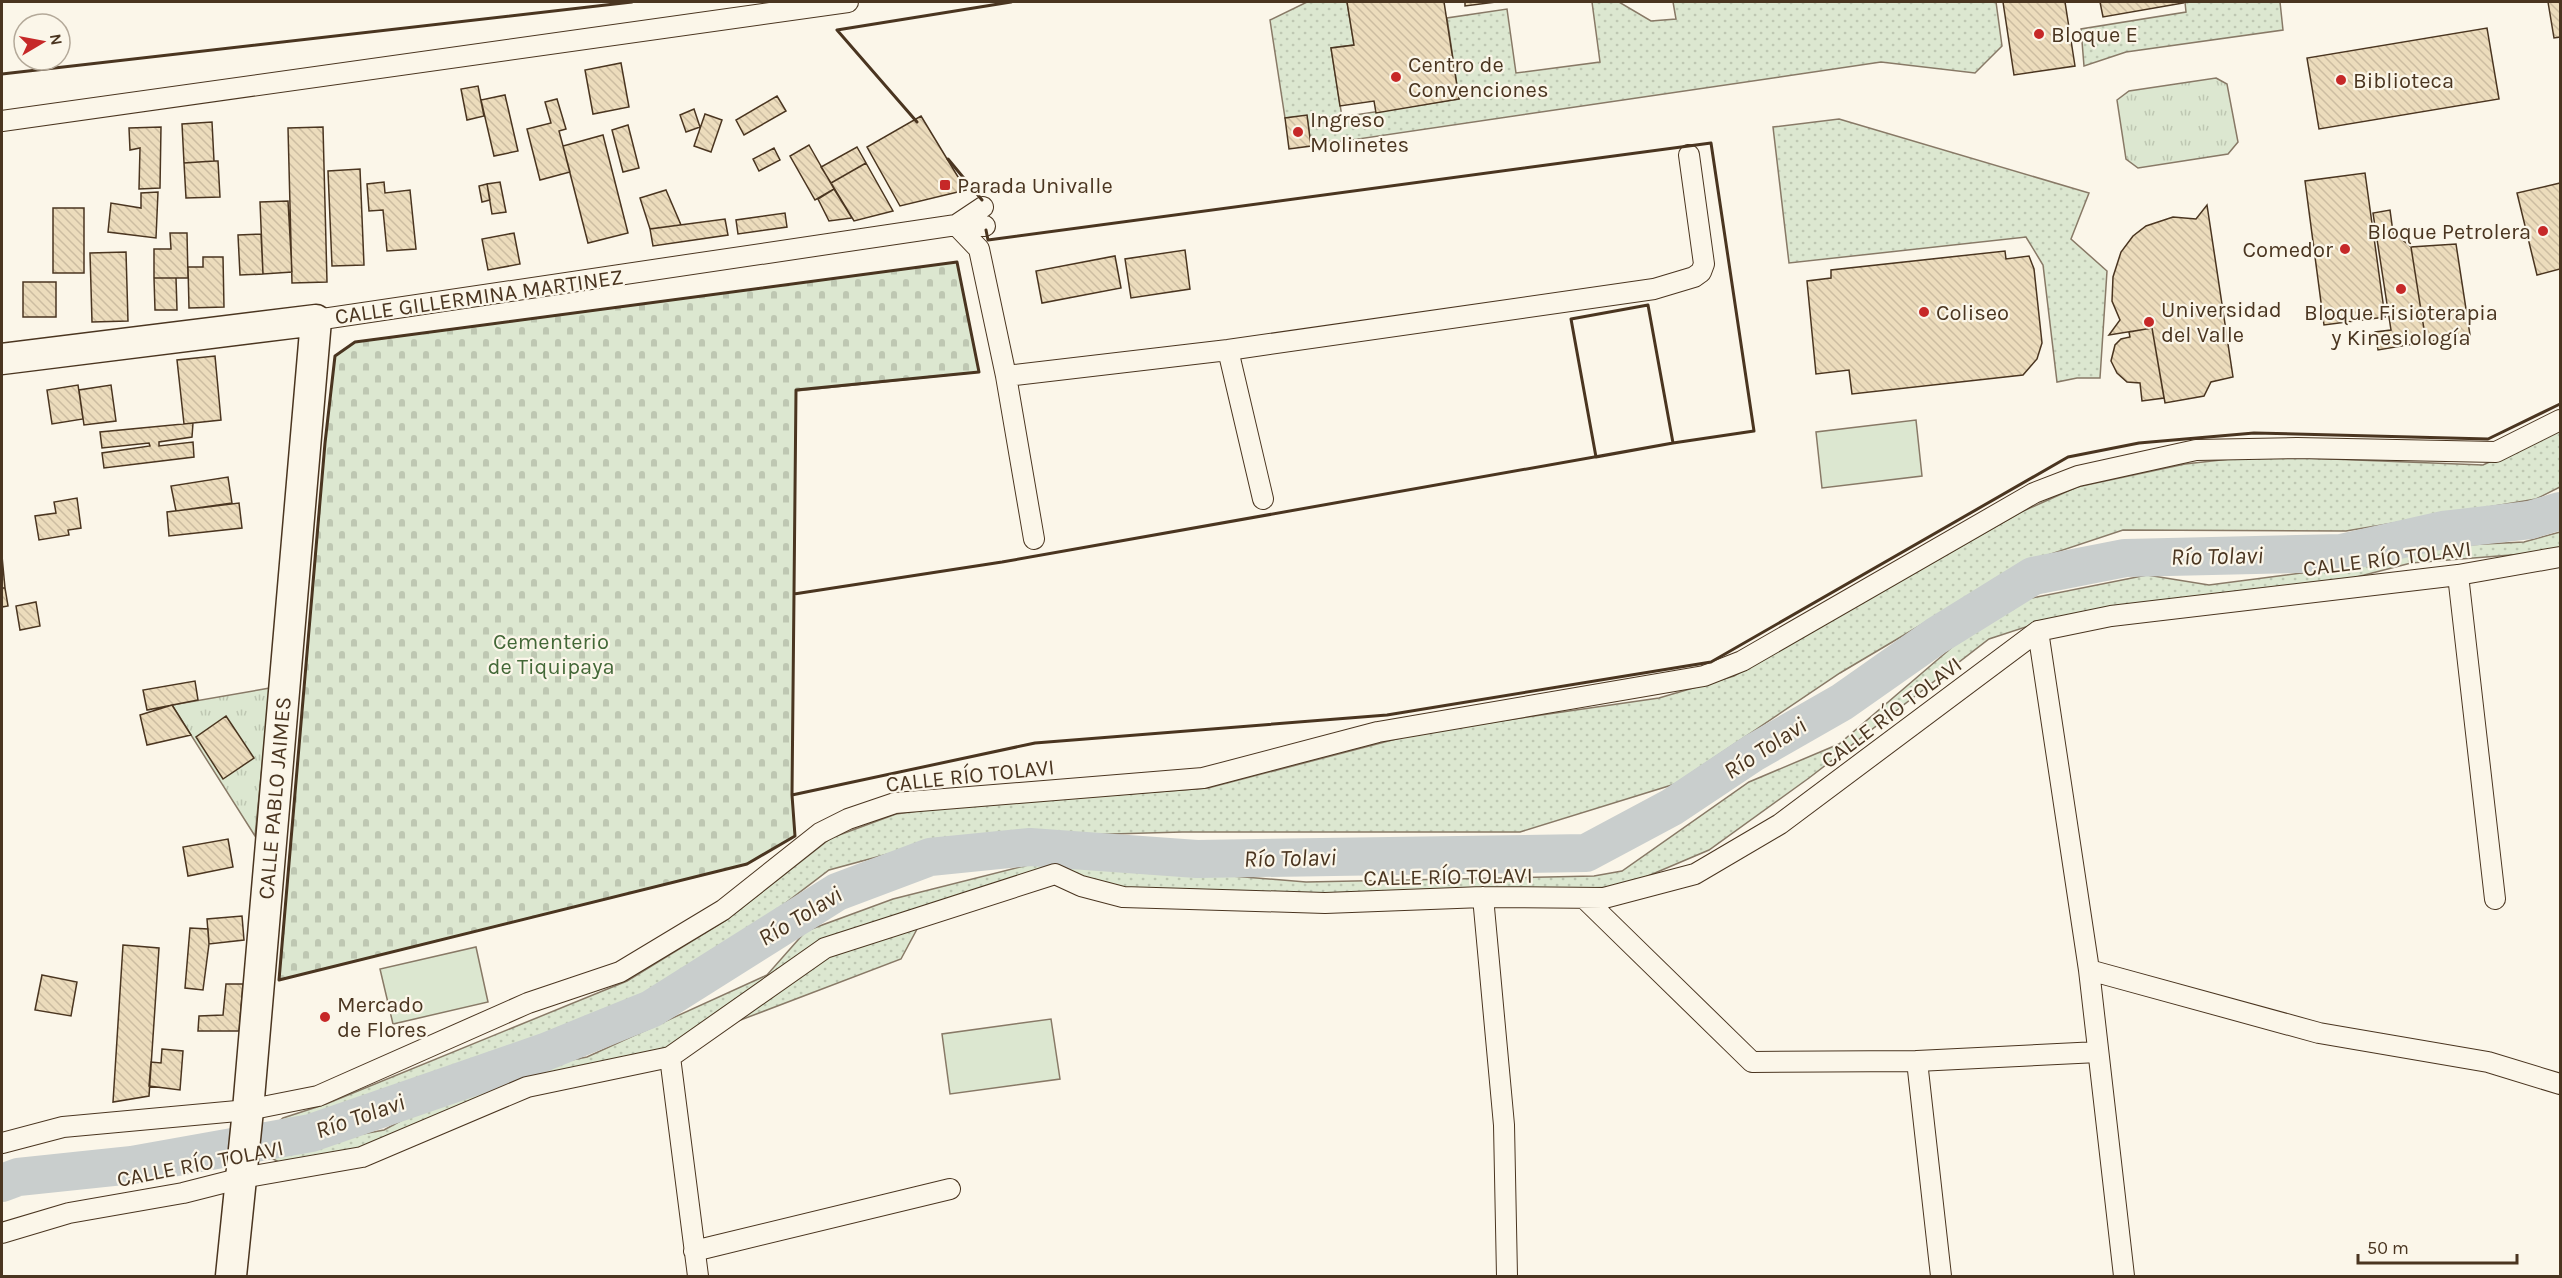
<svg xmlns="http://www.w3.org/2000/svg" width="2562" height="1278" font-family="Karla,sans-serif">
  <defs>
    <pattern id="grass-dots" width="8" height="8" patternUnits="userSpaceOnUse" patternTransform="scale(1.5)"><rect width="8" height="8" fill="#dce7d0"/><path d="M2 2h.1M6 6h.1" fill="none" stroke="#bec7b2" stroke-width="1.8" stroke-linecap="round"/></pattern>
    <pattern id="cemetery-stones" width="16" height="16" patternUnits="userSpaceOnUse" patternTransform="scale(1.5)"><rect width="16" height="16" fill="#dce7d0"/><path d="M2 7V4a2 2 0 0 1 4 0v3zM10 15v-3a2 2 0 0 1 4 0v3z" fill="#bec7b2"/></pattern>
    <pattern id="park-tufts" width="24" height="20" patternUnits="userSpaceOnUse" patternTransform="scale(1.5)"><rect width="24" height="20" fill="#dce7d0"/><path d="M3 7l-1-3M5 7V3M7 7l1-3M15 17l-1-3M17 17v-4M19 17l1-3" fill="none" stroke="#bec7b2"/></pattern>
    <pattern id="building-back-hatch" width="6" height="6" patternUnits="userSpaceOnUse" patternTransform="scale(1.5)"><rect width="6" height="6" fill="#ecdcbc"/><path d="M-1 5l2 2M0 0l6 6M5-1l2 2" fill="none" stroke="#ccbda1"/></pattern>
  </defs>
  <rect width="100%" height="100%" fill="#fbf6e9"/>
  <path fill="url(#grass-dots)" stroke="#887966" stroke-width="1.5" d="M1307 2H1347L1354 45 1331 48 1342 117 1459 99 1447 18 1507 9 1516 73 1600 62 1592 2H1619L1651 21 1676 19 1673 2H1996L2002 46 1975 73 1881 62 1311 146 1307 116 1285 118 1270 20Z
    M2185 2H2280L2283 30 2126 52 2084 66 2081 29 2186 12Z
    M1839 119 2089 193 2071 239 2107 271 2100 378H2077L2057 382 2043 265 2026 237 1789 263 1773 127Z
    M2560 430V487L2536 499 2346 531 2123 530 2027 562 1840 673 1675 784 1520 832H1182L943 839 829 870 733 943 648 1001 312 1125 266 1132 283 1118 326 1104 627 981 725 921 831 838 896 814 940 808 1208 788 1423 732 1659 698 1734 676 2021 512 2077 487 2185 464 2257 456 2483 465Z
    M2560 532V551L2411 563 2345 580 2038 623 1989 639 1809 778 1709 850 1622 887 1326 895 1122 888 1080 876 930 905 901 959 667 1048 362 1149 281 1163 261 1153 384 1130 450 1094 540 1066 587 1057 767 975 806 931 893 899 1044 861 1306 882 1594 876 1622 871 1749 782 1839 744 1964 637 2022 600 2147 575 2209 585 2347 567 2425 547 2524 542Z"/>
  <path fill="url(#cemetery-stones)" stroke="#887966" stroke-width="1.5" d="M957 262 979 372 796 391 792 795 795 836 747 864 279 980 325 443 335 356 355 342Z"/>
  <path fill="url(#park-tufts)" stroke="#887966" stroke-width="1.5" d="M2216 78 2227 84 2238 142 2228 154 2138 168 2126 159 2117 100 2129 91Z
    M270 688 255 836 172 705Z"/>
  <path fill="#dce7d0" stroke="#887966" stroke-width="1.5" d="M1916 420 1922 476 1822 488 1816 432Z
    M476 947 488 1002 393 1024 380 969Z
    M1051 1019 1060 1079 950 1094 942 1034Z"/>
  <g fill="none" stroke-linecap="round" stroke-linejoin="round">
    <path stroke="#c9cecd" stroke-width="38" d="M2 1183 18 1177 132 1165 311 1133 545 1052 651 1009 837 892 930 857 1030 847 1197 859 1586 853 1672 807 1753 753 1842 702 1936 636 2033 576 2125 558 2341 553 2443 530 2530 520 2560 511"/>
  </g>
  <path fill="url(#building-back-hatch)" stroke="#4a3520" stroke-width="1.5" d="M1347 2H1444L1459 99 1376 113 1374 101 1340 106 1331 48 1354 45Z
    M1465 2H1496L1465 6Z
    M2003 2H2065L2075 66 2014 75Z
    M2100 2H2182L2183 3 2103 17Z
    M2548 2H2560V37L2554 38Z
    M2487 28 2499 99 2319 129 2307 58Z
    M621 63 629 107 593 114 585 70Z
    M478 86 484 116 467 120 461 89Z
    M505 95 518 151 494 156 481 100Z
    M777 96 786 111 744 135 736 120Z
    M557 99 566 129 559 131 570 172 540 180 527 129 551 123 545 102Z
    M694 109 700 127 686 132 680 115Z
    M705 114 722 120 711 152 694 146Z
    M1307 115 1311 146 1289 149 1285 118Z
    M921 116 966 190 900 206 867 147Z
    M212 122 214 161 184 163 182 124Z
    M628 125 639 168 623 172 612 130Z
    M161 127 160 188 139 189 140 148 130 150 129 128Z
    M323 127 327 282 292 283 288 128Z
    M603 135 628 233 588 243 563 146Z
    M809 145 834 189 815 200 790 156Z
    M857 147 866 163 831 183 821 167Z
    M774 148 780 160 759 171 753 159Z
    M214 161H218L220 197 186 198 184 163Z
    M866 163 893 211 854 221 831 183Z
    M360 169 364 265 332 266 328 171Z
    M2365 173 2385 317 2324 325 2305 181Z
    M384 182 385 193 410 190 416 249 387 251 383 210 369 211 367 184Z
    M500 182 506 212 492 214 487 184Z
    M2560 183V269L2537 275 2517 193Z
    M487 184 490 200 482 202 479 186Z
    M834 189 852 218 829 221 818 199Z
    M666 190 681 225 650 229 640 198Z
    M158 192 156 238 108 232 111 203 141 208V193Z
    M288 201 292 272 263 274 260 202Z
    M2207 205 2233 377 2211 382 2204 396 2165 403 2152 328 2109 335 2120 320 2112 301 2113 277 2121 252 2133 236 2146 226 2173 217 2196 219Z
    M53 208H84V273H53Z
    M2390 210 2393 232 2411 247 2426 342 2378 350 2375 332 2391 330 2373 213Z
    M785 213 787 227 738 234 736 220Z
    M725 219 728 235 653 246 650 229Z
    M170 233H187L188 278H154V249H171Z
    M514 233 520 264 488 270 482 239Z
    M261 234 263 274 240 275 238 235Z
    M2456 244 2470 335 2426 342 2411 247Z
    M1185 250 1190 289 1131 298 1125 259Z
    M2005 251 2006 259 2029 256 2034 269 2042 343 2037 359 2023 375 1852 394 1849 370 1816 374 1807 281 1831 278V270Z
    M126 252 128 321 92 322 90 253Z
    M1115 256 1121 288 1042 303 1036 271Z
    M203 257H223L224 307 189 308 188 267H203Z
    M154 278H176L177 310H155Z
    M23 282H56V317H23Z
    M2152 328 2164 398 2142 401 2140 383 2127 382 2117 373 2111 361 2115 345 2121 339 2130 337 2129 332Z
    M215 356 221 420 184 424 177 360Z
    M78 385 83 419 52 424 47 390Z
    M111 385 116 421 84 425 79 390Z
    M193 423 192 437 159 442V446L193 442 194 457 104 468 102 453 150 446 149 443 102 448 100 432Z
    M228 477 232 503 176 511 171 486Z
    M77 498 81 528 68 530 69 535 39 540 35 516 56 513 54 502Z
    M239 503 242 528 169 536 167 512Z
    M2 556 5 588H2Z
    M2 588H5L8 606 2 607Z
    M36 602 40 626 20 630 16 606Z
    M195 681 198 700 147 710 143 690Z
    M172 705 191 735 147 745 140 715Z
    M226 716 254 758 223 779 196 737Z
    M228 839 233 867 188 876 183 847Z
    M242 916 244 940 209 944 207 919Z
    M190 928 208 929 209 944 203 990 185 988Z
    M123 945 159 948 149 1096 113 1102Z
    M42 975 77 982 71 1016 35 1010Z
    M226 984H243L239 1031H198L199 1016 223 1015Z
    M162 1049 183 1051 180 1090 149 1086 151 1062 161 1063Z"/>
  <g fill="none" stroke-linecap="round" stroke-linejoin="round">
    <defs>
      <path id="street" d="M2 121 848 2
        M956 225 979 249 1006 376 1034 539
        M956 225 983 207
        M316 320 956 225 985 226
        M1228 350 1263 499
        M1006 376 1228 350 1654 289 1694 277 1701 272 1704 264 1689 155
        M2458 575 2495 899
        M2038 631 2089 970 2124 1276
        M1483 897 1504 1125 1507 1276
        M1584 898 1752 1062 1917 1061 2098 1052
        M2089 970 2319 1033 2488 1062 2560 1084
        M670 1057 698 1276
        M1917 1061 1941 1276
        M2 1143 63 1127 248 1110 318 1096 528 1003 620 972 723 910 820 833 848 819 895 803 1203 778 1378 732 1704 676 1742 661 2034 493 2078 476 2196 450 2297 448 2496 452 2560 420
        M2 1233 69 1213 183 1193 242 1178 362 1157 527 1087 670 1057 825 948 1055 874 1081 886 1123 897 1325 903 1483 897 1604 898 1695 874 1780 824 2038 631 2111 616 2458 575 2560 557
        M694 1251 950 1189"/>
      <path id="primary" d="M2 359 316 320 248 1110 231 1276"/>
    </defs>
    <use href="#street" stroke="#4a3520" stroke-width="22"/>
    <use href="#primary" stroke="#4a3520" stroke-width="33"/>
    <use href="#street" stroke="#fbf6e9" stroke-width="20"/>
    <use href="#primary" stroke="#fbf6e9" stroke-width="30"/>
    <path stroke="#4a3520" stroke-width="3" d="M2 74 632 2
      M917 122 837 30 1011 2
      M948 159 982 200
      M986 230 988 240 1711 143 1754 431 1673 443 1002 562 794 594 792 795 1035 743 1387 715 1711 662 2068 457 2139 443 2254 433 2488 439 2560 404
      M957 262 979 372 796 390 792 795 795 836 747 864 279 980 325 443 335 356 355 342Z
      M1648 305 1673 443 1596 457 1571 319Z"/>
  </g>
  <g fill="#c62828" stroke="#fbf6e9" stroke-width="2">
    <circle cx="2039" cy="34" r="6"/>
    <circle cx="1396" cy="77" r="6"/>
    <circle cx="2341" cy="80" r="6"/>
    <circle cx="1298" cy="132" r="6"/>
    <rect x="939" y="179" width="12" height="12" rx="3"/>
    <circle cx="2543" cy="231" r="6"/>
    <circle cx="2345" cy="249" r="6"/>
    <circle cx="2401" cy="289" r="6"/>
    <circle cx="1924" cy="312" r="6"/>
    <circle cx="2149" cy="322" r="6"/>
    <circle cx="325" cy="1017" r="6"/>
  </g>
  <g text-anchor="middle" stroke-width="4.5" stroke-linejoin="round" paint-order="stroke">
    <g font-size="22" fill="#4a3520" stroke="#fbf6e9" text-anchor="start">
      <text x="2051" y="42">Bloque E</text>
      <text x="1408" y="72">Centro de<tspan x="1408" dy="25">Convenciones</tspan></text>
      <text x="2353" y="88">Biblioteca</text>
      <text x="1310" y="127">Ingreso<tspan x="1310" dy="25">Molinetes</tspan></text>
      <text x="957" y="193">Parada Univalle</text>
      <text x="2531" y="239" text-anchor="end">Bloque Petrolera</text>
      <text x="2333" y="257" text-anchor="end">Comedor</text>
      <text x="2161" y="317">Universidad<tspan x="2161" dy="25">del Valle</tspan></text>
      <text x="1936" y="320">Coliseo</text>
      <text x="2401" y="320" text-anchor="middle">Bloque Fisioterapia<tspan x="2401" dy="25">y Kinesiología</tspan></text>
      <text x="337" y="1012">Mercado<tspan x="337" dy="25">de Flores</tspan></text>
    </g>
    <g font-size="22" fill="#4a3520" stroke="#fbf6e9">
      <text transform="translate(479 296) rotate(-8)" y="8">CALLE GILLERMINA MARTINEZ</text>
      <text transform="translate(2387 558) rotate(-7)" y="8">CALLE RÍO TOLAVI</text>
      <text transform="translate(1891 712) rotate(-37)" y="8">CALLE RÍO TOLAVI</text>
      <text transform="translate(970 775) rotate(-6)" y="8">CALLE RÍO TOLAVI</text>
      <text transform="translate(274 798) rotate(-85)" y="8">CALLE PABLO JAIMES</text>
      <text transform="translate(1448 876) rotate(-1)" y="8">CALLE RÍO TOLAVI</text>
      <text transform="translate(200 1163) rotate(-11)" y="8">CALLE RÍO TOLAVI</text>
    </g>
    <g font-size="22" fill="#436837" stroke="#fbf6e9">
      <text x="551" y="649">Cementerio<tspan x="551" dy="25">de Tiquipaya</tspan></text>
    </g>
    <g font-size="24" font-style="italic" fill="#4a3520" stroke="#fbf6e9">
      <text transform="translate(2217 556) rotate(-1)" y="8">Río Tolavi</text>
      <text transform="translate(1765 748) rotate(-33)" y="8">Río Tolavi</text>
      <text transform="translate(1290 858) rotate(-1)" y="8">Río Tolavi</text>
      <text transform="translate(800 916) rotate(-31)" y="8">Río Tolavi</text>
      <text transform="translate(360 1116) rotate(-19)" y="8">Río Tolavi</text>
    </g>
  </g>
  <rect width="2562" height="1278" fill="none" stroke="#4a3520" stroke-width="6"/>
  <g transform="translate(42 42) rotate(80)"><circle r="28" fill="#fbf6e9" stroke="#b4a999" stroke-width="1.5"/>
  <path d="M0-4.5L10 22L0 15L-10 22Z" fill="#c62828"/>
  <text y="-9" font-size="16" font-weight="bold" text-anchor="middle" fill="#4a3520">N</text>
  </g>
  <path d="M2358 1254v9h159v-9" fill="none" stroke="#4a3520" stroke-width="3"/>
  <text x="2367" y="1254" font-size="18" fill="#4a3520" stroke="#fbf6e9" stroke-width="4.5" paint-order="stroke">50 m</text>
</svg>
